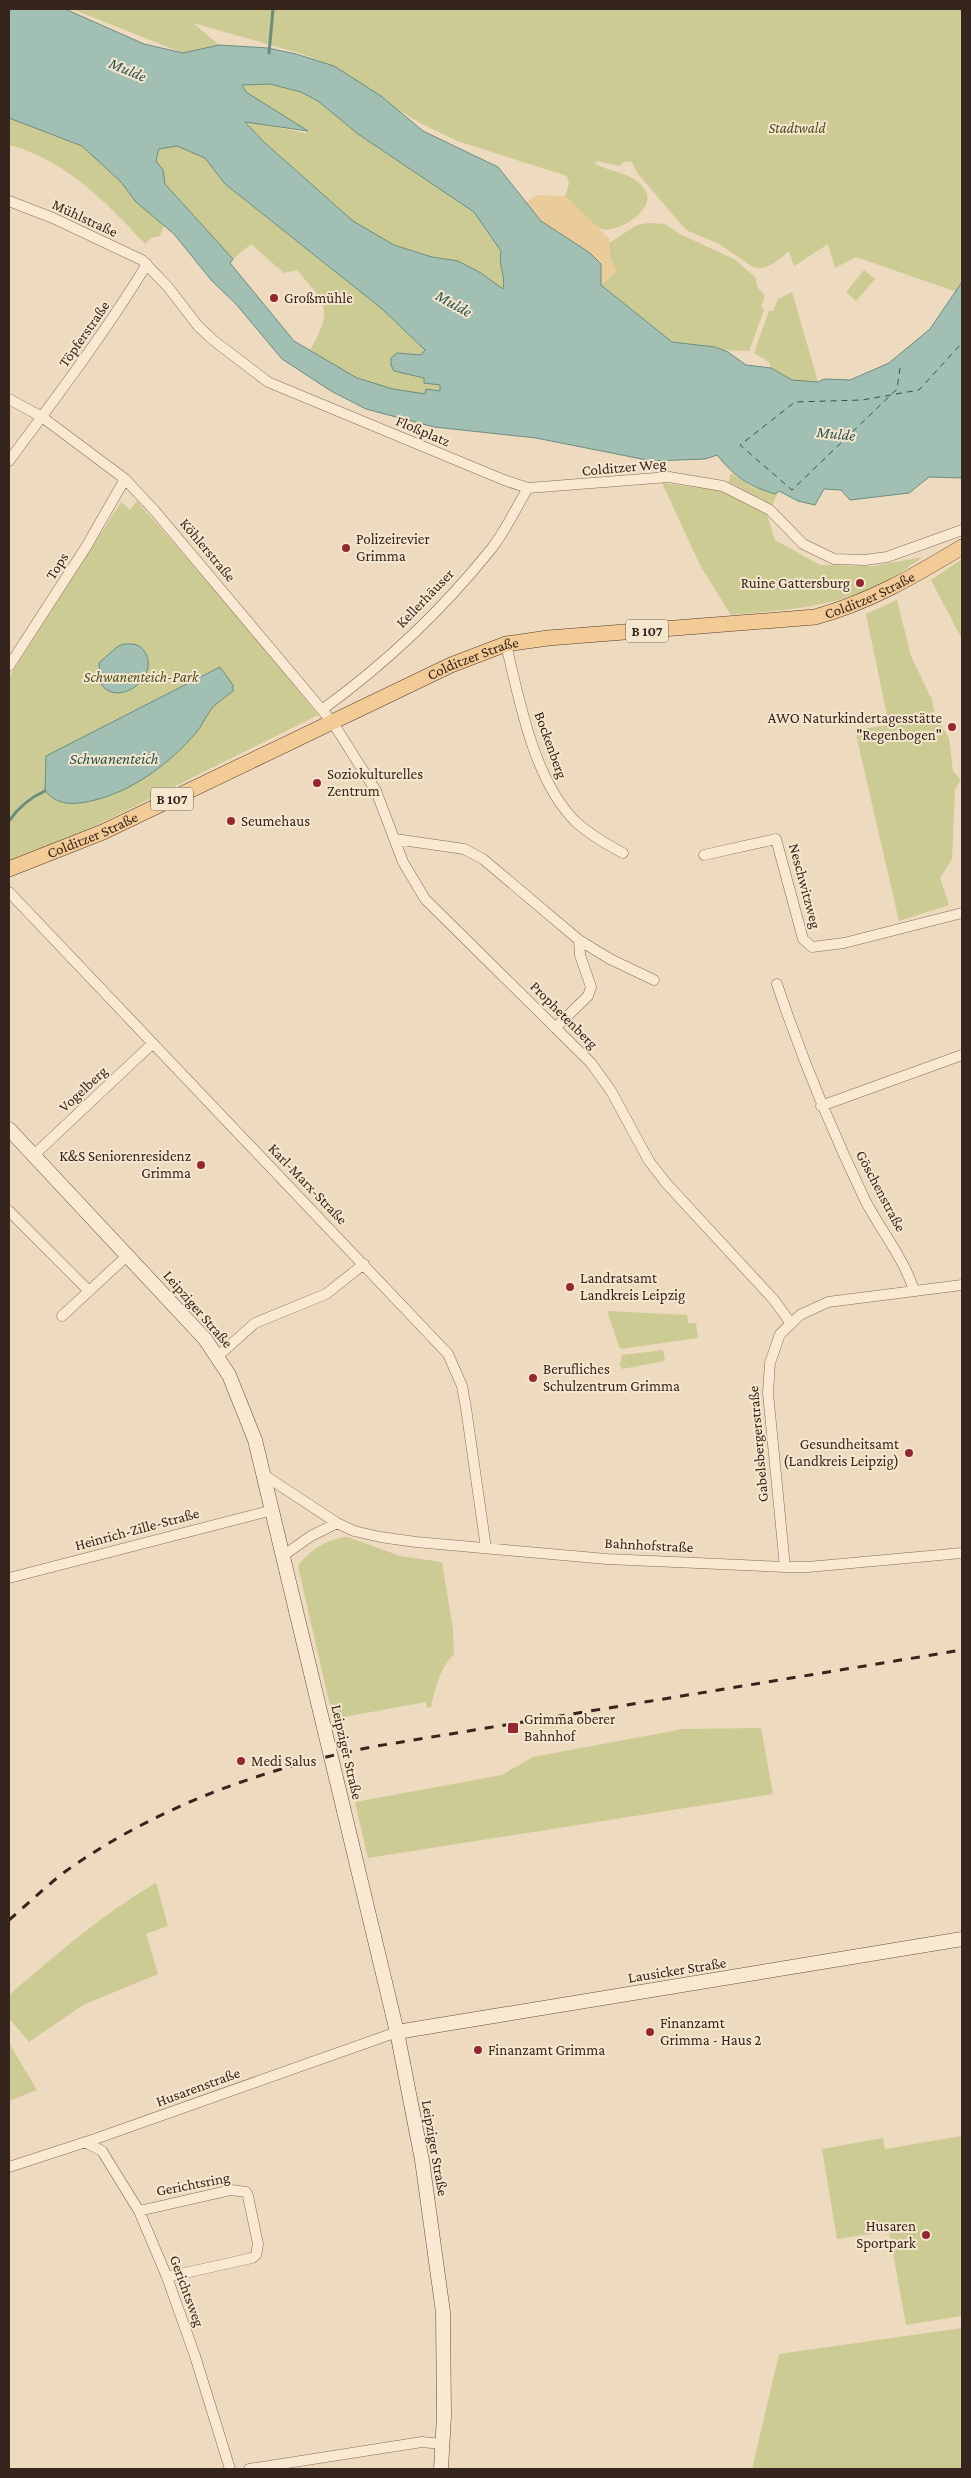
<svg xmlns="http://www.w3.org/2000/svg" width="971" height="2478" font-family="'Crimson Pro',serif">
  <rect width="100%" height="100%" fill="#eedabf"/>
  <path fill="#cbcb93" d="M72 9H962V282L957 292 856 257 835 268 828 244 794 266 789 251C779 259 767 272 753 267L719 244 686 230 638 174 631 161 624 162 619 166 597 161 595 164C613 173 633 172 645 190 658 209 617 234 602 229 592 226 573 203 565 196L569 184 567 176 457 141 420 123 318 60 299 53 193 23 219 45 183 53Z
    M270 84 301 92 318 101 358 134 474 212 501 251C498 265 506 276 503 289L481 273 458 261 432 257 394 245 353 221 265 143 245 121 306 133 308 131 245 92 242 85Z
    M9 118 82 146 121 182 136 202 164 225 160 236 151 238 145 244C106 202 66 160 9 145Z
    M177 146 205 158 225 184 381 308 425 350 421 355 397 353 408 375 424 378 425 383 440 385V392C415 397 381 390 357 379 341 371 326 359 310 350 334 309 326 304 297 270L284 273 251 244 233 259 165 184 163 170 156 161 160 149Z
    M648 223 665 224 682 235 734 259 755 277 758 288 765 295 761 307 764 310 749 351 723 350 715 347 672 342 601 285 617 271 610 258 609 243 637 225Z
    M864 270 875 279 856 301 846 292Z
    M792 292 818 382 792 380 771 368 769 362 754 353 769 311H773L778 299Z
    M731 473 752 487 779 491 767 515 775 540 820 565 874 566 923 557C909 566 896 577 881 584 833 608 784 610 731 615L701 567 662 483 726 491Z
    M137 501 259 641 318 715 55 846 9 863V677L121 502 130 510Z
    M962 559V639L931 580Z
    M897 600 911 656 932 700 935 715 949 738 953 771 961 780 955 789 952 859 940 878 949 905 899 921 855 730 889 725 866 614Z
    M607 1311 687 1315 688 1323H696L698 1338 620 1349Z
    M663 1350 665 1361 622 1369 620 1364 622 1355Z
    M348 1537 400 1556 442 1562 453 1629 454 1654C439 1670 436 1686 431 1707L427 1708 426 1702 333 1719 298 1566C309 1550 329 1538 348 1537Z
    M761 1728 773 1794 368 1858 355 1802 502 1775 533 1757 683 1729Z
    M156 1883 168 1926 146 1934 158 1974 83 2005 29 2042 9 2018V1995C56 1955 102 1914 156 1883Z
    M9 2043 37 2090 9 2101Z
    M962 2136V2316L906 2325 889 2231 837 2239 822 2149 883 2138 885 2149Z
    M962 2328V2469H752L779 2354Z"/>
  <path fill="#eacc9b" d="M537 195 565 196 609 238 610 258 617 271 601 285 590 253 541 221 525 203Z"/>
  <path fill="#a2bfb3" stroke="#6a8d80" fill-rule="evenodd" d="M9 9H65L144 44 183 53 219 45 268 48 296 54 334 66 381 96 423 131 498 167 541 221 590 253 601 264V285L672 342 715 347 728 352 746 365 771 368 792 380 818 382 824 379 850 380 889 363 930 329 962 282V478L929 477 909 493 850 500 841 490 824 489 815 505 798 501 779 491 775 494C747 485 736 478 717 455L705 459 652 461 536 438 434 427 366 409 331 391 282 359 236 304 212 281 174 234 136 202 121 182 82 146 9 118ZM270 84 301 92 318 101 358 134 474 212 501 251C498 266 506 276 503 289L481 273 458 261 432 257 394 245 353 221 265 143 245 122 308 131 246 92 242 85ZM177 146 205 158 225 184 381 308 425 350 421 355 397 353 391 358V365L394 371 424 378V383L440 385V391L426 389 425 394 393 389 357 378 294 341 230 263 233 259 165 184 163 170 156 161 159 149Z
    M123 644C132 644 139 643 144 651 162 676 118 709 101 684L99 663 117 647Z
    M220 667 233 685V691C226 697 218 702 212 708 206 716 202 726 195 734 167 766 129 794 86 802 69 805 57 804 45 791L46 756Z"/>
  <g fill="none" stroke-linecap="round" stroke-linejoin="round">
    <path stroke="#6a8d80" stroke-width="3" d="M269 53 273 9
      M9 821C18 808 29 798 45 791"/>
    <path stroke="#2b564e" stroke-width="1" stroke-dasharray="6 5" stroke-linecap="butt" d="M900 368 897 389 792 490 740 445 795 402 862 400 919 390 962 343"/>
    <defs>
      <path id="minor" d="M9 201 53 218 142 260 168 287 198 326 213 340 268 382 504 480 528 488 669 477 723 486 770 510 803 544 834 559 865 560 887 557 962 530
        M9 399 42 417 125 479 154 510 333 723 376 791 403 862 425 899 591 1063 611 1091 649 1161 666 1183 774 1300 790 1322
        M9 461C57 396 105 333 147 264
        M506 644C519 700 534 780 575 821 590 835 606 844 623 853
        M9 666 86 547 125 479
        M323 709C385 664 444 608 492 548 506 530 516 508 528 488
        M395 839 464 849 483 859 579 940 610 959 654 980
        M704 855 776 839 803 939 812 947 844 943 962 913
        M9 892 448 1354 462 1386 466 1408 486 1548
        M777 984C802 1059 831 1129 865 1200 881 1231 903 1257 914 1290
        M555 1028 588 996 591 987 580 955 579 940
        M821 1106 962 1055
        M34 1155 152 1044
        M9 1211 89 1291
        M62 1316 128 1255
        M218 1356 255 1323 326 1294 364 1264
        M264 1475 337 1523 354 1531 380 1537 416 1542 607 1559 785 1567H808L962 1553
        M284 1555 311 1536 337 1523
        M785 1567 768 1393 770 1363 780 1334 800 1315 828 1302 962 1285
        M9 1578 273 1510
        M85 2142 102 2151 139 2211 167 2277 195 2356 230 2469
        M9 2167 95 2139 397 2032
        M139 2211 231 2190 246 2192 248 2196 258 2244 256 2255 252 2258 167 2277
        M249 2469 422 2442 442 2444"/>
      <path id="secondary" d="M9 1129 205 1339 229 1375 255 1440 397 2032 422 2160 443 2312 444 2416 441 2469
        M397 2032 962 1939"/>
      <g id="primary">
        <path id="s1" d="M9 869 103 832 451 665 506 644 548 638 815 617C870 602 914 576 962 547"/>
      </g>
    </defs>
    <use href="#minor" stroke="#866b57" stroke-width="11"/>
    <use href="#secondary" stroke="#684c3b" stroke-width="15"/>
    <use href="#primary" stroke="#543a2c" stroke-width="16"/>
    <use href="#minor" stroke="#f9e9d2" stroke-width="10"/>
    <use href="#secondary" stroke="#f9e9d2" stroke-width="14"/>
    <use href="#primary" stroke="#f2cb96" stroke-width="15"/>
    <path stroke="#36251c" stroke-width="3" stroke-dasharray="9 9" stroke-linecap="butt" d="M9 1920C28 1904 46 1886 66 1871 159 1805 267 1767 377 1746L962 1650"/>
  </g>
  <g fill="#952735" stroke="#f5e6ce" stroke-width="2">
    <circle cx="274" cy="298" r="5"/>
    <circle cx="346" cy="548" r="5"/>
    <circle cx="860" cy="583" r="5"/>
    <circle cx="952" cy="727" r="5"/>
    <circle cx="317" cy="783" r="5"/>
    <circle cx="231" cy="821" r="5"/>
    <circle cx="201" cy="1165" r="5"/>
    <circle cx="570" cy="1287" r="5"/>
    <circle cx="533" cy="1378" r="5"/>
    <circle cx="909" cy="1453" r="5"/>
    <rect x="507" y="1722" width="12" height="12" rx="2.5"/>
    <circle cx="241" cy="1761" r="5"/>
    <circle cx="650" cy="2032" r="5"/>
    <circle cx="478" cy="2050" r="5"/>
    <circle cx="926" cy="2235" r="5"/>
  </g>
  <g text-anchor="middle" stroke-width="4" stroke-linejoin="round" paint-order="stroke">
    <g fill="#f5e6ce" stroke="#6f5f51" stroke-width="1">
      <rect x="626" y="619.5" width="42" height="23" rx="4"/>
      <rect x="151" y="787.5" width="42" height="23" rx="4"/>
    </g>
    <g font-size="14" font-weight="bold" fill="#36251c">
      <text x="647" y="636">B 107</text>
      <text x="172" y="804">B 107</text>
    </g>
    <g font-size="15" font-style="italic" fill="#4c5222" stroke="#f5e6ce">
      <text x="797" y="133">Stadtwald</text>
      <text x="141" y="682">Schwanenteich-Park</text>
    </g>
    <g font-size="15" fill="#36251c" stroke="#f5e6ce">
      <text transform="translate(85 218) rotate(25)" y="5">Mühlstraße</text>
      <text transform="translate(84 334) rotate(-55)" y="5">Töpferstraße</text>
      <text transform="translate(423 431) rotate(23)" y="5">Floßplatz</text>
      <text transform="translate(624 467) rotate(-5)" y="5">Colditzer Weg</text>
      <text transform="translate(208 550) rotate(50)" y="5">Köhlerstraße</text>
      <text transform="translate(57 566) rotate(-58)" y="5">Tops</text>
      <text dy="5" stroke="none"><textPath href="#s1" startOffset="915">Colditzer Straße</textPath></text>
      <text transform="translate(425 598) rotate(-46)" y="5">Kellerhäuser</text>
      <text dy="5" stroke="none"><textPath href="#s1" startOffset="510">Colditzer Straße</textPath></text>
      <text transform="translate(551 745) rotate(70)" y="5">Bockenberg</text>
      <text dy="5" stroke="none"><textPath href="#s1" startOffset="90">Colditzer Straße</textPath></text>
      <text transform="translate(805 886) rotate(75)" y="5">Neschwitzweg</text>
      <text transform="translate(564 1015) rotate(45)" y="5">Prophetenberg</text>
      <text transform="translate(83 1089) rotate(-43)" y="5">Vogelberg</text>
      <text transform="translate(308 1184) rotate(46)" y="5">Karl-Marx-Straße</text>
      <text transform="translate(881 1191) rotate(62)" y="5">Göschenstraße</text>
      <text transform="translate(198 1309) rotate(49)" y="5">Leipziger Straße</text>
      <text transform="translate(758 1444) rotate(-95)" y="5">Gabelsbergerstraße</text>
      <text transform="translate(137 1529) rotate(-15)" y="5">Heinrich-Zille-Straße</text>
      <text transform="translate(649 1545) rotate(3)" y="5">Bahnhofstraße</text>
      <text transform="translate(347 1752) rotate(77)" y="5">Leipziger Straße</text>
      <text transform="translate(677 1970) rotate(-9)" y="5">Lausicker Straße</text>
      <text transform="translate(198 2087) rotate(-20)" y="5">Husarenstraße</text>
      <text transform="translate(435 2148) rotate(80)" y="5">Leipziger Straße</text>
      <text transform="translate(193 2184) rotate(-11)" y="5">Gerichtsring</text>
      <text transform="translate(187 2291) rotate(70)" y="5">Gerichtsweg</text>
    </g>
    <g font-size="15" fill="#36251c" stroke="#f5e6ce" text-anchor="start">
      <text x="284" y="303">Großmühle</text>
      <text x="356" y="544">Polizeirevier<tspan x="356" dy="17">Grimma</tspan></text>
      <text x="850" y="588" text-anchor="end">Ruine Gattersburg</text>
      <text x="942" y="723" text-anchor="end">AWO Naturkindertagesstätte<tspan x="942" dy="17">"Regenbogen"</tspan></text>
      <text x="327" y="779">Soziokulturelles<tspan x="327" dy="17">Zentrum</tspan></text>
      <text x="241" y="826">Seumehaus</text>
      <text x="191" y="1161" text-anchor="end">K&amp;S Seniorenresidenz<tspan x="191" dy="17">Grimma</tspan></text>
      <text x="580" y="1283">Landratsamt<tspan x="580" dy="17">Landkreis Leipzig</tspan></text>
      <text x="543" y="1374">Berufliches<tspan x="543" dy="17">Schulzentrum Grimma</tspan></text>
      <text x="899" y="1449" text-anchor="end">Gesundheitsamt<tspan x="899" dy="17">(Landkreis Leipzig)</tspan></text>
      <text x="524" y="1724">Grimma oberer<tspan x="524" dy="17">Bahnhof</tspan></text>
      <text x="251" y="1766">Medi Salus</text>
      <text x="660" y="2028">Finanzamt<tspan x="660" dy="17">Grimma - Haus 2</tspan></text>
      <text x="488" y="2055">Finanzamt Grimma</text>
      <text x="916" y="2231" text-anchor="end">Husaren<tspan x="916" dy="17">Sportpark</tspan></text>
    </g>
    <g font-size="16" font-style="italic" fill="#2b564e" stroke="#f5e6ce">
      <text transform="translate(128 69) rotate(23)" y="6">Mulde</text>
      <text transform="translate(454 303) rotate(29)" y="6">Mulde</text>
      <text transform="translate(836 433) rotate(6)" y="6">Mulde</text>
      <text x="114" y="764">Schwanenteich</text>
    </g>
  </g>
  <rect width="971" height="2478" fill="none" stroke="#36251c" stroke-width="20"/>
</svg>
